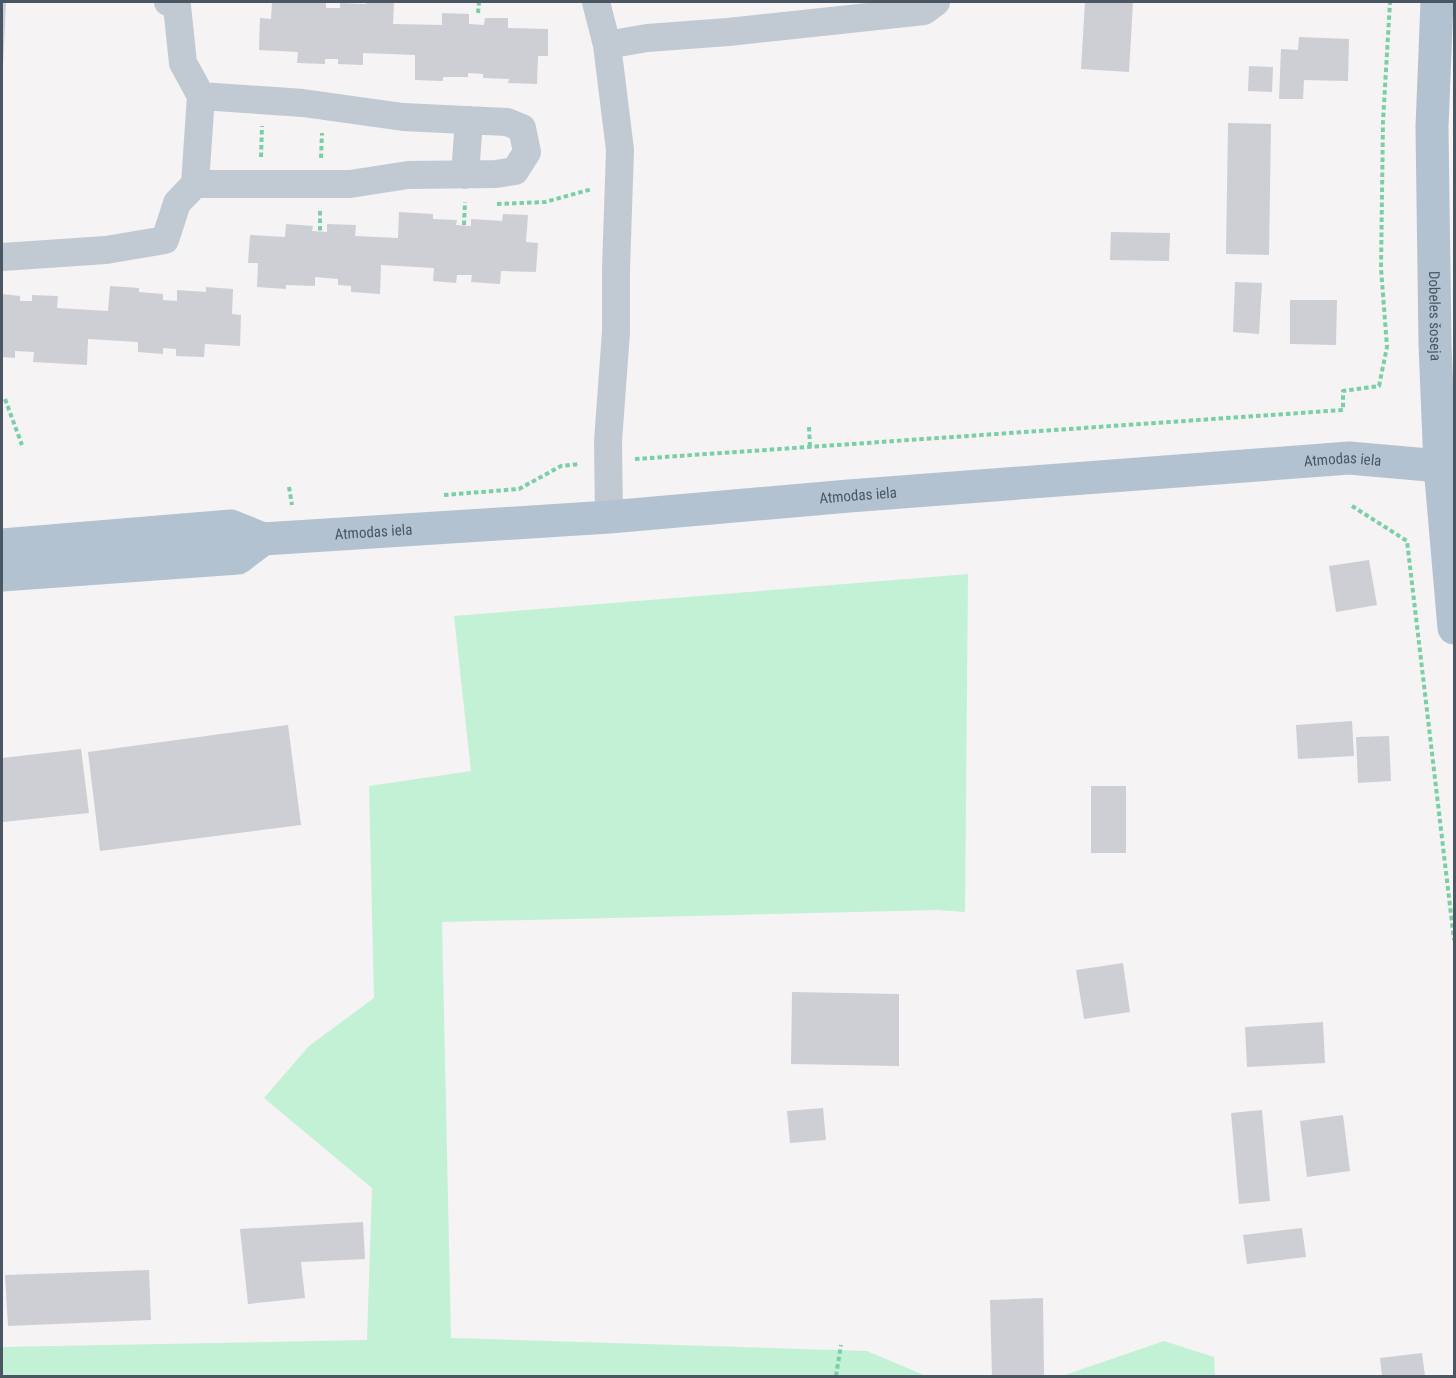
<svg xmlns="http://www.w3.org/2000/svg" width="1456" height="1378" font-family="'Roboto Condensed',sans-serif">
  <rect width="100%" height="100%" fill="#f5f3f3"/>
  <path fill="#c3f1d5" d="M968 574 965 912 937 910 442 922 451 1338 867 1351 926 1376H2V1347L367 1340 372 1188 264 1098 309 1046 374 998 369 786 471 771 454 616Z
    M1164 1341 1214 1357 1215 1376H1062Z"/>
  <path fill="#cdcfd5" d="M2 2H6L3 67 2 66Z
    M272 2H326V8H340V3L366 4V2H394L393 24 442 25V13L469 14V24L484 25 485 18H508V28L548 29V56H538L537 84 508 83 509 79 483 78V74L468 73V77H443V81L415 80V55L363 53V65L338 64V59H325V64L297 63 298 52 259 50 260 18 271 19Z
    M1085 2 1133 3 1129 72 1081 69Z
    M1299 37 1349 39 1348 81 1304 80 1303 99H1279L1281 49 1298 50Z
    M1249 66 1273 67 1272 92 1248 91Z
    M1228 123 1271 124 1269 255 1226 254Z
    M399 212 433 214V219L457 220 456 225 471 226V219L502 221 503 214 528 215 526 242 538 243 536 272 501 271 500 284 471 282 472 275H457L456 283 433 281 434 268 381 265 380 294 351 292V286L338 285V279L315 277V286L286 285V289L257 287 258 263H248L250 235 285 237 286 224 313 226 312 231 327 232V224L356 225 355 236 398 238Z
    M1111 232 1170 233 1169 261 1110 260Z
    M1235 282 1262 283 1259 334 1233 332Z
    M110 286 139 288V292L163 294V300L177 301V290L206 292V287L233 289 232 314 241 315 240 346 205 344 204 357 176 356V349L163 348V354L138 352V342L88 339 87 365 33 362 34 352 15 351V358L2 357V294L20 296V301H32V295L58 296 57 308 108 311Z
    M1290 300H1337L1336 345 1290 344Z
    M1369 560 1377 605 1336 612 1329 566Z
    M1352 721 1354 756 1298 759 1296 725Z
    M288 725 301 825 100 851 88 752Z
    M1389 736 1391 781 1358 783 1356 737Z
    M81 749 89 813 3 822 2 758Z
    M1091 786H1126V853H1091Z
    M1123 963 1130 1012 1084 1019 1076 970Z
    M792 992 899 994V1066L791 1064Z
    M1323 1022 1325 1063 1247 1067 1245 1027Z
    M823 1108 826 1140 790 1143 787 1111Z
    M1262 1110 1270 1201 1239 1204 1231 1113Z
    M1343 1115 1350 1171 1307 1177 1300 1121Z
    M363 1222 365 1259 301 1262 305 1298 248 1304 240 1229Z
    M1302 1228 1306 1257 1247 1264 1243 1235Z
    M149 1270 151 1320 8 1326 5 1275Z
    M1043 1298 1044 1376H992L990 1300Z
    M1422 1353 1425 1376H1382L1380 1358Z"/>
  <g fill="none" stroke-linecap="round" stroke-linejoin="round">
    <path stroke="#7ad0a6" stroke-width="4" stroke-dasharray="4.5 3" stroke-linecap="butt" d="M478 13 479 2
      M261 157 262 126
      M321 158 322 133
      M497 204 545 202 592 189
      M320 211V231
      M464 225 465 202
      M5 399 22 445
      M809 427 810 447
      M635 459 1343 410V391L1379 386 1387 347 1381 268 1383 121 1390 2
      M289 487 292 505
      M444 495 519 489 561 466 580 464
      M1352 506 1407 541 1454 940
      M836 1376 841 1345"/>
    <path stroke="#c1cad2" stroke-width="28" d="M596 2 607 45 620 150 616 269V332L608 441 609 517
      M607 45 647 38 728 32 924 11 936 2
      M465 175 469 120
      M195 184 201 96
      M2 257 106 250 165 240 177 203 195 184H350L408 175 496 174 515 171 527 152 522 128 507 122 403 117 303 103 201 96 183 63 177 6 168 2"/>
    <g stroke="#b3c2d1" stroke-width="33">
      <path id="s1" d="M1437 2 1432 127 1435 344 1440 466 1454 628"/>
      <path id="s2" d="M2 545 231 526 263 539 609 517 849 496 1349 458 1440 466 1454 465"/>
      <path d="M2 575 238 558 263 539"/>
    </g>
  </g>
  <g text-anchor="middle" stroke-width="4.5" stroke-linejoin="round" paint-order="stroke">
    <g font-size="15" fill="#4a5661" stroke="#fff">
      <text dy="5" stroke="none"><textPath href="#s1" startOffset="314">Dobeles šoseja</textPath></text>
      <text dy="5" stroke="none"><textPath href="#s2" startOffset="1347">Atmodas iela</textPath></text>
      <text dy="5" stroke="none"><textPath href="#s2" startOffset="861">Atmodas iela</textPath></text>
      <text dy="5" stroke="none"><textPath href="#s2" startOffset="375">Atmodas iela</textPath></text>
    </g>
  </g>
  <rect width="1456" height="1378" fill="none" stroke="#4a5661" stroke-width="6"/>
</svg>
